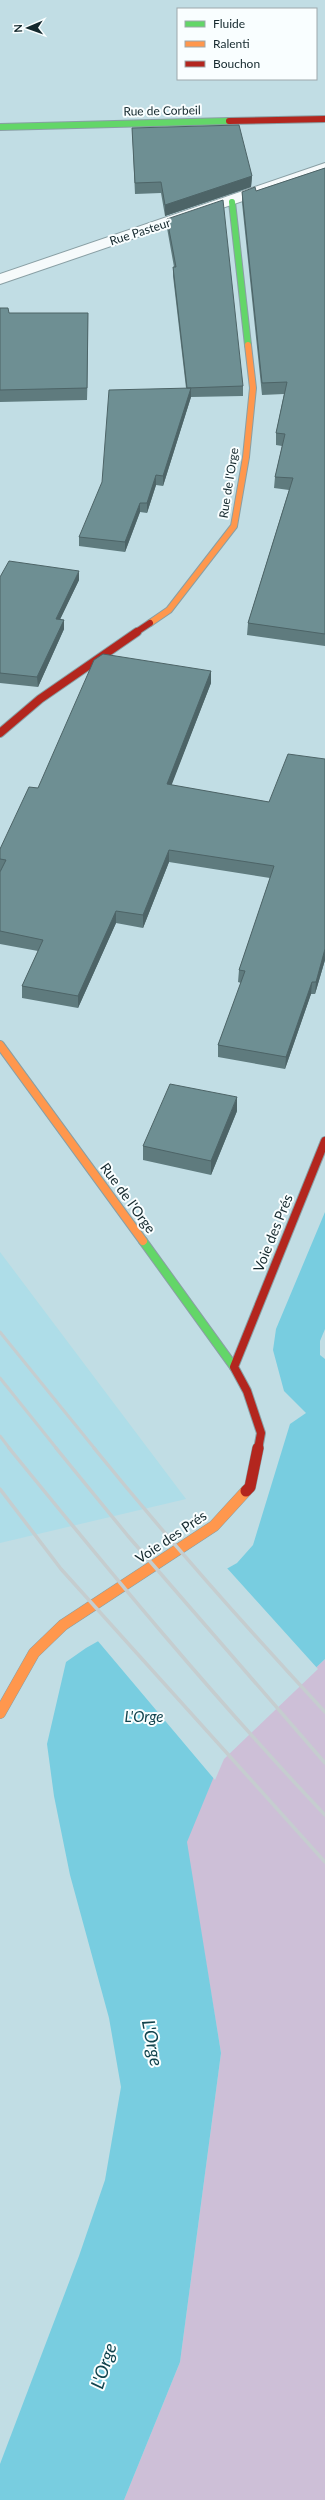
<svg xmlns="http://www.w3.org/2000/svg" width="325" height="2500" font-family="Lato,sans-serif">
  <rect width="100%" height="100%" fill="#c1dde4"/>
  <path fill="#aedde8" d="M0 1252 186 1499 0 1543Z"/>
  <path fill="#cdbfd7" d="M325 1659V2500H124L180 2362 221 2053 186 1842 222 1757Z"/>
  <path fill="#78cde0" d="M325 1212V1329L320 1341V1355L325 1359V1659L222 1757 187 1842 221 2053 180 2362 124 2500H0V2464L79 2256 105 2180 121 2087 109 2018 70 1875 54 1796 47 1744 66 1662 86 1648 237 1563 253 1545 290 1424 306 1413 284 1391 273 1350 276 1329Z"/>
  <path fill="#c1dde4" d="M226 1567 318 1669 224 1759 215 1780 97 1640Z"/>
  <g fill="none" stroke-linecap="round" stroke-linejoin="round">
    <defs>
      <path id="street" d="M325 163V173L0 284V274Z"/>
      <path id="fast-far1" d="M0 127 229 121
        M232 202 248 345"/>
      <path id="fast" d="M143 1241 234 1367"/>
      <path id="slow-far2" d="M150 623 169 610 234 526 246 457 253 388 248 345"/>
      <path id="slow-far1" d="M0 1045 143 1241"/>
      <path id="slow" d="M0 1713 34 1653 63 1625 214 1526 246 1491"/>
      <path id="jam-far2" d="M229 121 325 119
        M135 633 150 623"/>
      <path id="jam-far1" d="M0 733 40 699 137 632
        M258 1449 261 1433 247 1391 234 1367 325 1141"/>
      <path id="jam" d="M246 1491 250 1487 258 1448"/>
    </defs>
    <use href="#street" stroke="#899fa4" stroke-width="2"/>
    <use href="#fast-far1" stroke="#899fa4" stroke-width="8"/>
    <use href="#fast" stroke="#899fa4" stroke-width="10"/>
    <use href="#slow-far2" stroke="#899fa4" stroke-width="8"/>
    <use href="#slow-far1" stroke="#899fa4" stroke-width="10"/>
    <use href="#slow" stroke="#899fa4" stroke-width="12"/>
    <use href="#jam-far2" stroke="#899fa4" stroke-width="8"/>
    <use href="#jam-far1" stroke="#899fa4" stroke-width="10"/>
    <use href="#jam" stroke="#899fa4" stroke-width="12"/>
    <use href="#street" fill="#f6fafb" fill-rule="evenodd"/>
    <use href="#fast-far1" stroke="#63d668" stroke-width="6"/>
    <use href="#fast" stroke="#63d668" stroke-width="8"/>
    <use href="#slow-far2" stroke="#ff974d" stroke-width="6"/>
    <use href="#slow-far1" stroke="#ff974d" stroke-width="8"/>
    <use href="#slow" stroke="#ff974d" stroke-width="11"/>
    <use href="#jam-far2" stroke="#b3261e" stroke-width="6"/>
    <use href="#jam-far1" stroke="#b3261e" stroke-width="8"/>
    <use href="#jam" stroke="#b3261e" stroke-width="11"/>
    <path stroke="#c5cdcf" stroke-width="3" d="M0 1332 95 1449
      M0 1378 57 1449
      M0 1436 10 1449"/>
    <path stroke="#c5cdcf" stroke-width="3.5" d="M9 1448C111 1573 214 1698 325 1815
      M56 1448 128 1536 325 1763
      M94 1448C168 1539 245 1626 325 1712
      M0 1489 61 1569 325 1862"/>
  </g>
  <path fill="#5f7b7e" d="M132 128 252 176 251 187 165 216 161 193 135 194Z
    M325 168V646L247 635 248 623 289 490 274 488 275 477 282 446 276 445V433L284 394 262 395 242 203V192L256 191Z
    M167 219 243 386V396L191 397 163 486 156 485 147 513 140 512 125 552 79 546V537L186 388 173 276V267H174L167 228Z
    M0 308 9 313H88L87 400 0 402Z
    M0 577 79 580 60 619 64 620V629L38 687 0 683Z
    M211 671V683L171 785 269 802 325 759V960L315 994H311L285 1069 218 1057V1045L241 983 238 982 239 970 270 878 169 862 143 928 116 923 78 1008 22 998V986L38 951 0 944V872L1 871H0V849L38 788Z
    M237 1111 211 1175 143 1160V1146Z"/>
  <path fill="#4d6467" d="M252 176 251 187 165 216V205Z
    M88 313V325L87 400V388Z
    M191 388V397L163 486V476Z
    M156 475V485L147 513V503Z
    M140 503V512L125 552V542Z
    M79 571V580L56 628V619Z
    M64 620V629L38 687 37 677Z
    M211 671V683L167 797V784Z
    M169 850V862L143 928V915Z
    M116 911V923L78 1008V996Z
    M325 949V960L315 994 316 982Z
    M312 982 311 994 285 1069 286 1057Z
    M237 1097V1111L211 1175V1161Z"/>
  <path fill="#6e8f93" stroke="#4d6467" d="M239 125 252 176 165 205 161 182 135 183 132 128Z
    M325 168V634L248 623 293 478 275 477 285 434 276 433 287 382 262 383 242 192 255 187 256 191Z
    M223 200 243 386 187 388 173 267H176L167 219Z
    M0 308H8L9 313H88L87 388 0 390Z
    M191 388 163 476 156 475 147 503H140L125 542 79 537 102 482 109 390Z
    M9 561 79 571 56 619 64 620 37 677 0 673V577Z
    M103 654 211 671 167 784 269 802 288 754 325 759V949L316 982H312L286 1057 218 1045 245 971 239 970 274 866 169 850 143 915 116 911 78 996 22 986 43 940 0 931V872L6 860 0 859V849L29 787 38 788 94 660Z
    M170 1084 237 1097 211 1161 143 1146Z"/>
  <g text-anchor="middle" stroke-width="4" stroke-linejoin="round" paint-order="stroke">
    <g font-size="12" fill="#14282d" stroke="#f9feff">
      <text transform="translate(162 111) rotate(-1)" y="4">Rue de Corbeil</text>
      <text transform="translate(140 232) rotate(-18)" y="4">Rue Pasteur</text>
      <text transform="translate(229 483) rotate(-81)" y="4">Rue de l'Orge</text>
    </g>
    <g font-size="14" fill="#14282d" stroke="#f9feff">
      <text transform="translate(128 1198) rotate(54)" y="5">Rue de l'Orge</text>
      <text transform="translate(273 1233) rotate(-68)" y="5">Voie des Prés</text>
      <text transform="translate(171 1537) rotate(-34)" y="5">Voie des Prés</text>
    </g>
    <g font-size="15" font-style="italic" fill="#11434d" stroke="#f9feff">
      <text x="144" y="1722">L'Orge</text>
    </g>
    <g font-size="18" font-style="italic" fill="#11434d" stroke="#f9feff">
      <text transform="translate(152 2043) rotate(79)" y="6">L'Orge</text>
      <text transform="translate(104 2366) rotate(-72)" y="6">L'Orge</text>
    </g>
  </g>
  <rect x="177" y="8" width="140" height="72" fill="#f9feff" stroke="#9da8ab"/>
  <rect x="185" y="21" width="20" height="6" fill="#63d668" stroke="#9da8ab"/>
  <text x="213" y="28" font-size="12" fill="#14282d">Fluide</text>
  <rect x="185" y="41" width="20" height="6" fill="#ff974d" stroke="#9da8ab"/>
  <text x="213" y="48" font-size="12" fill="#14282d">Ralenti</text>
  <rect x="185" y="61" width="20" height="6" fill="#b3261e" stroke="#9da8ab"/>
  <text x="213" y="68" font-size="12" fill="#14282d">Bouchon</text>
  <g transform="translate(28 28) rotate(268)" stroke="#f9feff" stroke-width="3" paint-order="stroke">
  <path d="M0-3L7 15L0 10L-7 15Z" fill="#14282d"/>
  <text y="-6" font-size="11" font-weight="bold" text-anchor="middle" fill="#14282d">N</text>
  </g>
</svg>
